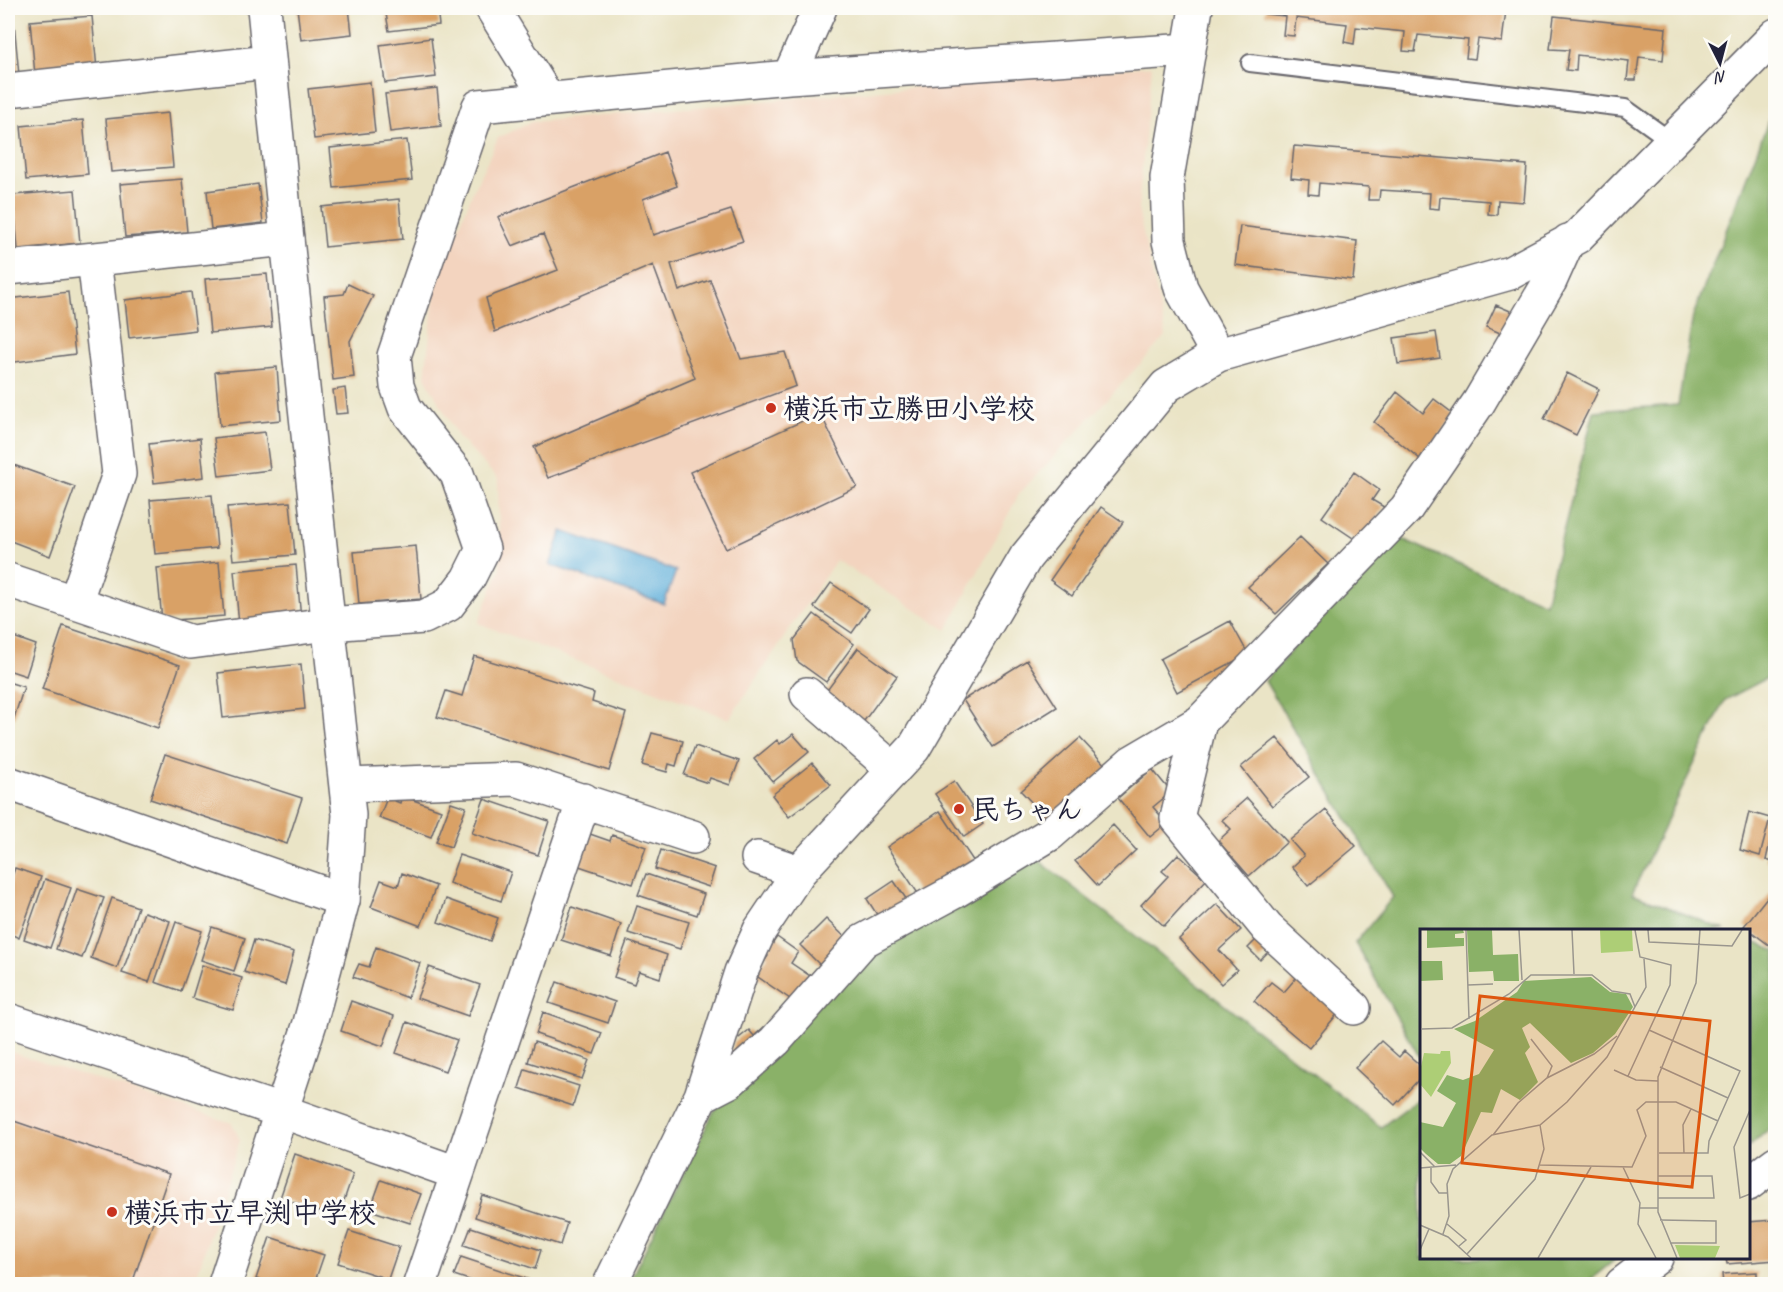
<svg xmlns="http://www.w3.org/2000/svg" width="1783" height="1292" font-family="Caveat,'Klee One',sans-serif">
  <rect width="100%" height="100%" fill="#fdfcf7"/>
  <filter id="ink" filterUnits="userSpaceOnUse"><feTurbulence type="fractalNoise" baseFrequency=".0167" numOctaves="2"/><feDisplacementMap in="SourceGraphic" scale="12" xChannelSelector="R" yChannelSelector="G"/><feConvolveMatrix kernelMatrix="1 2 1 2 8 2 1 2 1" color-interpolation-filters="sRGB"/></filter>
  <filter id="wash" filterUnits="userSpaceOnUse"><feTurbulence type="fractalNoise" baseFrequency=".008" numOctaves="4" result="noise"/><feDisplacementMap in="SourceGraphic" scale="24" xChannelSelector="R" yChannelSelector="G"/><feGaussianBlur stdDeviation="1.35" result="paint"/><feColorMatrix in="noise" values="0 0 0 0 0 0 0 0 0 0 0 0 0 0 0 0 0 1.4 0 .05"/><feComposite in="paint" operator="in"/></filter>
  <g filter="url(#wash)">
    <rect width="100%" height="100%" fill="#eae4c6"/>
    <path fill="#f3d4bf" d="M1152 66 1138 209 1166 336 1019 494 947 630 836 560 729 719 478 623 500 570 498 479 459 438 425 377 435 288 474 189 498 138 532 122Z
      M8 1051 232 1123 240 1140 194 1284H8Z"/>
    <path fill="#8ab167" stroke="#566a51" stroke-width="1.5" d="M1775 104V674L1725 700 1632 893 1725 930H1422L1421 1060 1355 943 1393 897 1265 681 1391 534 1545 603 1594 411 1678 405 1693 316Z
      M1033 856 1381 1127 1421 1097 1422 1258H1617L1585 1284H628L713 1113 870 950Z
      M1748 940 1776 951 1775 1124 1749 1146Z"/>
    <path fill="#5fafda" stroke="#40688a" stroke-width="1.5" d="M562 531 676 571 664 604 550 565Z"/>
    <g id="blocks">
      <path fill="#d9a166" d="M297 8H349L352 34 301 40Z
        M385 8H437L439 25 389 31Z
        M1266 8H1484L1506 10 1502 42 1478 39 1475 59 1466 58 1468 40 1418 35 1415 52 1403 51 1405 32 1356 27 1354 44 1344 42 1347 24 1296 18 1294 36 1283 35 1285 16 1265 14Z
        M92 16 97 69 35 75 30 21Z
        M1554 16 1666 28 1663 60 1639 57 1636 80H1627L1629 61 1577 55 1576 71 1566 70 1569 50 1550 49Z
        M14 22 19 75 8 76V23Z
        M431 38 436 77 385 83 380 45Z
        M370 82 375 132 314 139 308 89Z
        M437 88 441 126 390 132 385 94Z
        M168 113 173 167 111 172 106 119Z
        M83 120 88 174 26 180 21 126Z
        M407 140 412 180 334 188 330 148Z
        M1294 146 1527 165 1524 202 1498 200 1497 215 1488 214 1489 201 1440 197 1439 209 1429 208 1430 193 1380 190 1379 200H1368L1369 187 1319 183 1318 195 1308 194 1309 180 1291 178Z
        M665 152 677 186 643 199 653 235 731 210 743 241 671 264 679 291 710 280 741 359 785 352 796 386 548 478 534 447 695 378 653 265 495 332 486 298 558 270 543 234 512 246 498 217Z
        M182 179 187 232 125 237 120 184Z
        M258 184 263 223 211 229 207 191Z
        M75 190 80 243 18 249 13 195Z
        M399 199 403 239 325 247 321 207Z
        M1240 226 1357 241 1353 280 1235 265Z
        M267 274 272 327 210 333 205 279Z
        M348 284 373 296 350 341 354 377 333 380 324 296 344 294Z
        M68 292 75 354 8 363V299Z
        M191 292 196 330 129 338 125 300Z
        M1496 305 1515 313 1505 335 1486 327Z
        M1436 332 1440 358 1398 364 1394 338Z
        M277 367 281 420 220 426 215 372Z
        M1567 373 1599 389 1576 435 1544 419Z
        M345 388 348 413 336 414 333 390Z
        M1397 392 1423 413 1434 399 1455 415 1420 459 1374 422Z
        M820 413 857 487 726 549 690 472Z
        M265 432 270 470 219 476 214 438Z
        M200 438 204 477 154 483 149 444Z
        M8 463 75 487 50 556 8 540Z
        M1354 472 1379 490 1372 500 1384 507 1359 542 1322 517Z
        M212 495 217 548 155 554 150 500Z
        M290 502 295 555 233 560 227 507Z
        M1101 507 1123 522 1072 596 1050 580Z
        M1300 537 1328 564 1276 614 1248 587Z
        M416 546 421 599 359 604 354 552Z
        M219 562 224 616 162 621 157 568Z
        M296 565 301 618 239 624 234 571Z
        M831 583 869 609 852 633 814 607Z
        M814 614 854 644 826 682 797 661 794 640Z
        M1230 621 1248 654 1177 692 1160 659Z
        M63 626 180 665 158 728 42 689Z
        M8 635 36 645 26 676 8 670Z
        M858 648 897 676 864 721 825 693Z
        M474 656 594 693 592 702 626 713 609 771 437 717 446 691 462 696Z
        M1027 660 1057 707 993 747 963 700Z
        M301 664 305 709 223 718 218 673Z
        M8 682 24 687 14 718 8 716Z
        M652 733 683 741 676 766 669 764 667 772 642 765Z
        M793 734 809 752 773 782 754 759 777 740 780 744Z
        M1080 738 1108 768 1049 821 1021 791Z
        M1277 738 1309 777 1272 806 1241 767Z
        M695 746 739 761 730 785 710 778 708 783 684 775Z
        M165 754 302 798 287 844 150 799Z
        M812 763 831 785 789 817 772 795Z
        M1152 769 1171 792 1153 807 1167 823 1150 837 1118 798Z
        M954 781 983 824 964 837 935 794Z
        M402 796 441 810 431 837 379 818 387 798 400 803Z
        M1247 798 1287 842 1249 876 1218 841 1231 829 1222 820Z
        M484 799 549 821 538 855 472 833Z
        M451 802 466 807 451 847 436 842Z
        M1326 810 1356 846 1308 886 1292 867 1304 856 1290 840Z
        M940 811 974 862 921 898 887 847Z
        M1749 812 1770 818 1760 856 1740 850Z
        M1113 825 1136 850 1098 886 1075 861Z
        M1772 833 1776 834V863L1766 860Z
        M590 834 610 841 612 835 646 847 633 884 579 866Z
        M661 850 715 868 709 887 655 869Z
        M1178 854 1206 880 1164 926 1141 905 1168 876 1162 871Z
        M459 855 511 872 501 901 449 883Z
        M15 868 41 877 19 938 8 933V888Z
        M402 873 436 886 421 926 371 907 381 880 398 886Z
        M646 874 704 894 697 915 638 895Z
        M45 879 71 888 50 948 24 939Z
        M894 881 909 903 881 921 867 899Z
        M1776 886V944L1773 948 1744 926Z
        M77 889 104 898 82 958 56 949Z
        M112 898 138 907 117 968 91 958Z
        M446 899 498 918 490 941 438 922Z
        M1217 904 1241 930 1219 950 1237 970 1221 984 1179 939Z
        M637 906 689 922 680 949 628 933Z
        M572 907 621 924 611 956 561 940Z
        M144 912 170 921 149 982 122 973Z
        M826 919 848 940 821 966 800 945Z
        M176 922 202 931 181 991 155 982Z
        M212 927 245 938 234 971 201 960Z
        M1261 935 1273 947 1260 960 1248 948Z
        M777 937 798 952 791 963 813 978 796 1003 755 975 768 956 765 954Z
        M254 940 294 952 285 985 244 972Z
        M627 941 667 955 660 978 639 971 634 984 614 977Z
        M376 947 420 963 408 998 353 977 359 964 369 967Z
        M202 965 242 978 233 1010 192 998Z
        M429 967 480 985 468 1016 417 998Z
        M1302 971 1344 1006 1309 1048 1254 1001 1271 982 1284 992Z
        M557 982 615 1002 608 1023 549 1003Z
        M351 1001 394 1016 383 1046 341 1031Z
        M543 1012 602 1033 594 1054 536 1034Z
        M407 1022 457 1040 445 1071 396 1053Z
        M765 1026 771 1034 731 1069 734 1042 749 1030 754 1036Z
        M1381 1041 1399 1057 1404 1051 1422 1067V1076L1395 1105 1355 1068Z
        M534 1042 589 1060 582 1079 528 1062Z
        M525 1069 579 1086 573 1106 519 1088Z
        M8 1119 169 1174 132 1284H8Z
        M295 1154 353 1174 338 1218 280 1198Z
        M381 1180 421 1194 410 1223 370 1210Z
        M482 1195 567 1223 560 1245 475 1217Z
        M1773 1220 1776 1260 1727 1264 1726 1258H1748V1222Z
        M471 1227 541 1250 535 1269 464 1245Z
        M349 1231 399 1247 388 1279 338 1263Z
        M270 1237 324 1255 314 1284H275L256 1279Z
        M461 1257 542 1284H481L454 1275Z
        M1757 1272V1283L1776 1281V1284H1723L1722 1274Z"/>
    </g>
  </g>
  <g filter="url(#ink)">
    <use href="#blocks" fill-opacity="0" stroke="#68666c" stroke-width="1.5"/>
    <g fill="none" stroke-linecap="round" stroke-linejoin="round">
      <defs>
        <path id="lane" d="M1250 63 1625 108 1671 141"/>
        <path id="street" d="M8 90 269 62
          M8 268 287 239
          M8 580 191 642 328 624
          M75 603 119 474 94 259
          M807 694 894 770
          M1200 722 1177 818 1267 928 1354 1008
          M8 783 343 900
          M347 785 516 779 693 837
          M758 858 799 872
          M8 1020 281 1111 457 1173
          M701 1096 730 1081 775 1041 863 941 954 892 1050 834 1132 762 1200 722 1406 509 1479 402 1550 281 1568 241
          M1748 1184 1776 1163
          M420 1284 584 800
          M610 1284 701 1096 741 972 760 930 799 872 914 748 1026 557 1166 386 1218 355 1510 273 1577 237 1776 35
          M1622 1284 1656 1258"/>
        <path id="secondary" d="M492 8 548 99
          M1196 8 1167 178 1169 241 1181 288 1218 355
          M789 77 820 8
          M328 624 424 617 448 605 468 579 483 549 457 474 405 408 397 386 394 356 479 106 789 77 1189 50
          M225 1284 310 1023 343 900 349 815 287 239 264 8"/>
      </defs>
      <use href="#lane" stroke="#68666c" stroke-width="20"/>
      <use href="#street" stroke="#68666c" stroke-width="36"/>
      <use href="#secondary" stroke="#68666c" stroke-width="36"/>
      <use href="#lane" stroke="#fff" stroke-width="16"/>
      <use href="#street" stroke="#fff" stroke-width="33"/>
      <use href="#secondary" stroke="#fff" stroke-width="33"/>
    </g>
  </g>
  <g fill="#c8321e" stroke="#fdfcf7" stroke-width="2">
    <circle cx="771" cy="408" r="6"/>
    <circle cx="959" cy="809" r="6"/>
    <circle cx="112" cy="1212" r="6"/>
  </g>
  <g text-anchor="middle" stroke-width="6" stroke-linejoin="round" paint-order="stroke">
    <g font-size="28" font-weight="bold" fill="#22223b" stroke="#fdfcf7" text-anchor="start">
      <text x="783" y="418">横浜市立勝田小学校</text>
      <text x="971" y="819">民ちゃん</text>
      <text x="124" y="1222">横浜市立早渕中学校</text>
    </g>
  </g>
  <g transform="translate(1420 929)">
    <rect width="330" height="330" fill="#eae4c6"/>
    <path d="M180 1H212L213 22 181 24ZM21 122H30L31 134 11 168 0 155V142L4 124 20 125ZM255 316 300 317 295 329H260Z" fill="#adce76"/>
    <path d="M7 1H43L44 4 35 5V9H44V17L7 19ZM47 1H72L73 26 98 25 99 52H74L73 42 49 43ZM0 32H22L23 51 0 52ZM171 48 190 63 206 65 213 78 195 105 173 124 151 134 110 94 102 99 110 118 105 124 118 153 100 171 81 160 72 184 61 183 41 227 30 235H18L6 225 0 219V193L23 198 36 174 17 162 27 146 43 151 59 145 74 121 34 100 55 92 97 63 104 52Z" fill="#8ab167"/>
    <path fill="none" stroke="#9a968e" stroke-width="1.5" d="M46 1 49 90M99 1 102 51M152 1 154 45M228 1 229 13 312 17 322 1M48 56 73 55M0 94V124M2 100 32 99 89 65 111 46H172L192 62 210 65 215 78M229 101 320 142 289 212 288 224H239M111 110 132 137 127 149M240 138 308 169M194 141 216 151 238 152M208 147 250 56 251 36 220 28 215 1M330 181 314 218 320 269 330 265M73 206 98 174 127 149 174 125 197 107M0 223 15 238M264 224 263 196 271 180M120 236 212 238 226 207 217 181 226 173H256L298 192M11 238V253L19 264H27M203 238 220 274 218 295 236 329M0 239 36 236M238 269H294L292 247H238M219 279H238M240 291 296 292V314H250M27 295 46 311 39 317M0 296 28 308 51 329M23 305 29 287 27 255 33 240 72 206 120 196 147 173 187 128 226 58 224 30M0 321 9 300M47 325 115 250 124 220 120 196M118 329 171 238M257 329 238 283V148L276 54 280 1"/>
    <path fill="#de560e" fill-opacity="0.15" stroke="#de560e" stroke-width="3" d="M60 67 290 92 272 258 42 234Z"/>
    <rect width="330" height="330" fill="none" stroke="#22223b" stroke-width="3"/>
  </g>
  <rect width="1783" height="1292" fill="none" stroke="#fdfcf7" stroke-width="30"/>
  <g transform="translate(1720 63) rotate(174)" stroke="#fdfcf7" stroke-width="4.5" paint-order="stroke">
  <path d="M0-4.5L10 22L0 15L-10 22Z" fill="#22223b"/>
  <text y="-9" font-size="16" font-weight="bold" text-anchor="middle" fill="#22223b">N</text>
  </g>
</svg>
